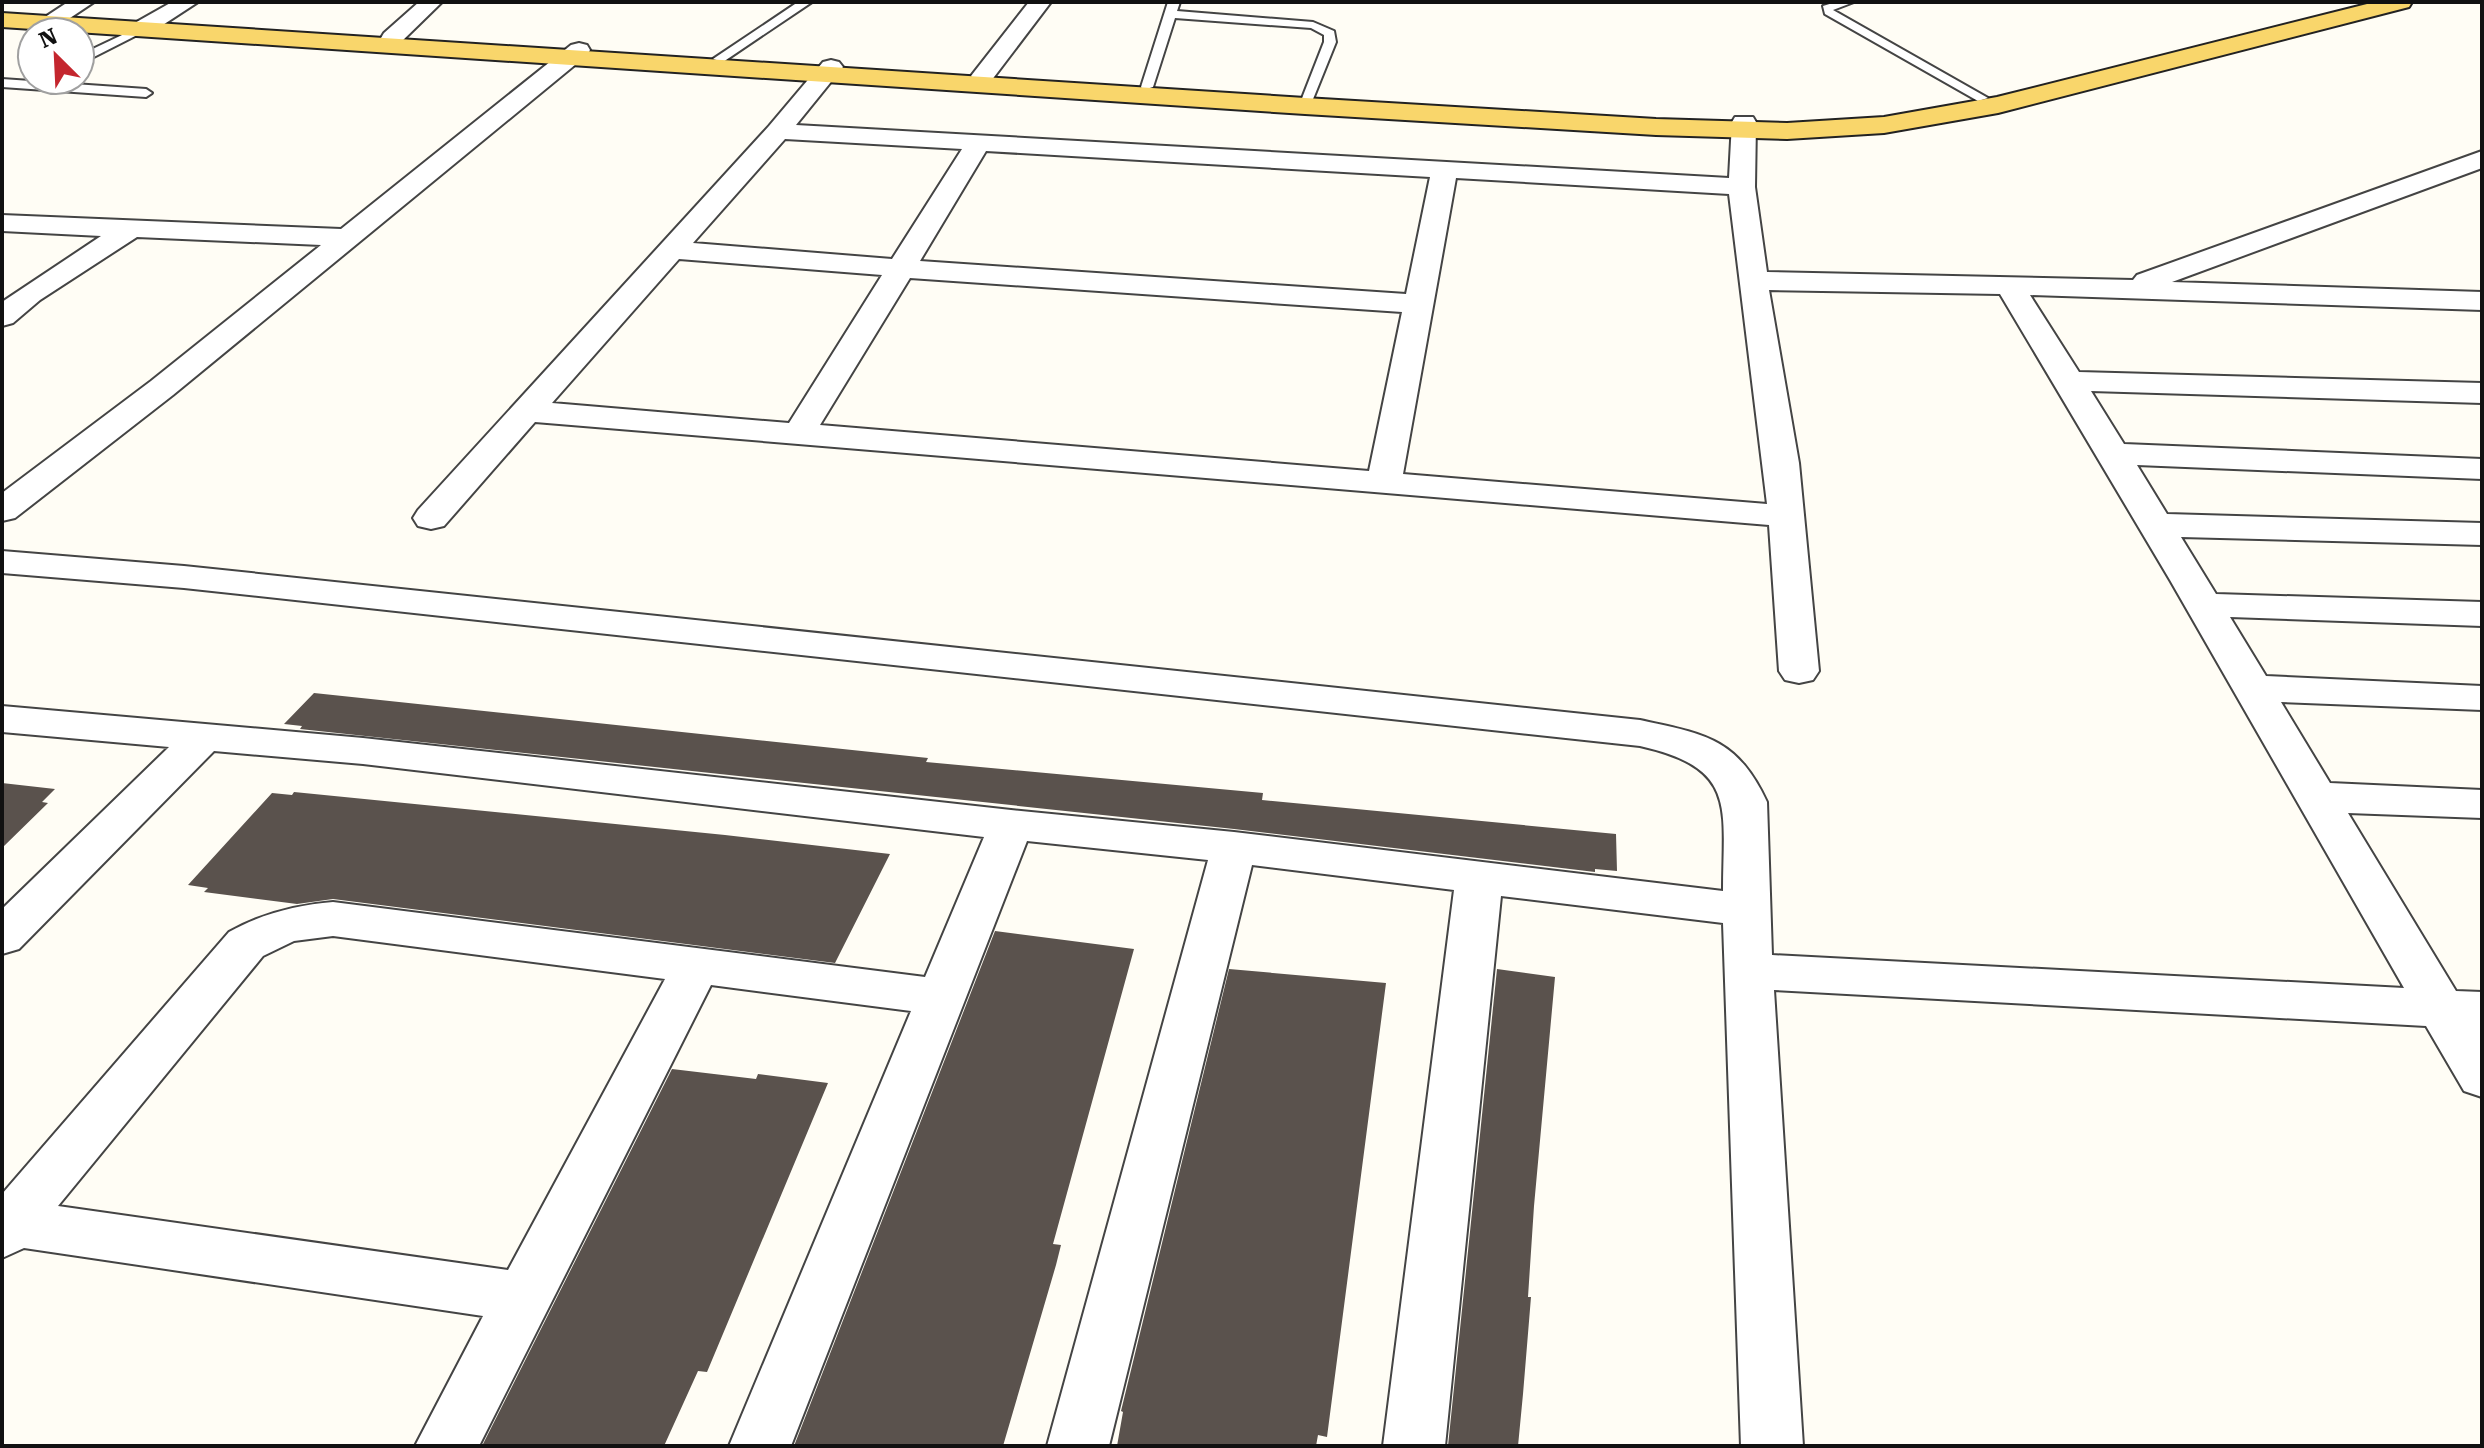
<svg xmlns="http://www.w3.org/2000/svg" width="2484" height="1448" font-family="'Roboto Serif',serif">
  <rect width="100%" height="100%" fill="#fffdf5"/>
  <path fill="#5a524d" d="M314 693 928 758 926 762 1263 793 1262 800 1616 834 1617 871 1595 869V872L1234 829 300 729 302 726 284 724Z
    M2 783 55 789 42 802 48 803 2 848Z
    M294 792 725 835 890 854 835 963 333 899 297 904 204 892 208 888 188 885 272 793 292 795Z
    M995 931 1134 949 1053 1244 1061 1245 1056 1265 1003 1446H794Z
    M1229 969 1386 983 1327 1437 1318 1435 1316 1446H1117L1123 1412 1121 1411Z
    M1497 969 1555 977 1534 1206 1528 1297H1531L1523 1394 1518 1446H1448Z
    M672 1069 756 1079 758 1074 828 1083 707 1372 698 1371 664 1446H482Z"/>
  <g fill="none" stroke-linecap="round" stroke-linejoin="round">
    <defs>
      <path id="service" d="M798 2H812L723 62 713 59Z
        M1168 2H1180L1177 11 1313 22 1334 31 1336 42 1309 109 1299 106 1324 42V35L1311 28 1175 18 1153 87 1143 90 1141 87Z
        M1836 2H1854L1833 10 1988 98 1978 101 1825 14 1823 6Z
        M141 26 147 29 145 31 80 64V55Z
        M2 79 146 89 152 93 146 97 2 87Z"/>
      <path id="minor" d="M68 2H94L55 28H39L36 23Z
        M172 2H198L149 34H133L130 29 133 24Z
        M419 2H442L400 43H384L381 38 384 33Z
        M1029 2H1051L991 81H975L971 76Z
        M579 43 587 45 590 50 587 55 173 395 15 518 2 521V493L151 381 321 245 137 237 40 300 13 323 2 326V302L101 236 2 231V215L341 229 571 45Z
        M831 60 839 62 843 67 796 125 1729 178 1732 122 1735 117H1753L1756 122 1755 187 1767 272 2133 280 2137 275 2482 151V168L2172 282 2482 292V310L2030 295 2079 372 2482 383V403L2091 391 2124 444 2482 459V479L2137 465 2167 514 2482 523V545L2181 537 2216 594 2482 602V626L2230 617 2266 676 2482 686V710L2281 702 2330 783 2482 790V818L2348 813 2456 991 2482 992V1097L2464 1091 2426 1026 1774 990 1803 1446H1741L1723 923 1501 896 1445 1446H1383L1454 890 1252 865 1109 1446H1047L1208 860 1027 841 791 1446H729L911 1011 711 985 479 1446H415L483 1316 24 1248 2 1258V1194L229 932C261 914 296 905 333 902L925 977 984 837 363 764 214 751 19 949 2 954V909L169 747 2 732V706L363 738 1011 810 1234 832 1723 891C1723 807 1738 768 1640 746L184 588 2 573V551L184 566 1640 720C1705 734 1737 738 1767 802L1772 955 2404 988 2170 580 2000 294 1769 290 1799 463 1819 671 1813 680 1799 683 1785 680 1779 671 1769 525 535 422 444 526 431 529 418 526 413 518 418 510 769 126 823 62ZM785 139 962 149 892 259 693 243ZM986 151 1430 177 1406 294 920 261ZM1456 178 1729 194 1767 504 1403 474ZM679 259 882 275 789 423 552 403ZM910 278 1402 312 1369 471 820 425ZM333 936 665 979 508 1270 58 1206 263 956 294 941Z"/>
      <path id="primary" d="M2375 2H2412L2409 7 1998 113 1884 133 1787 139 1656 135 1305 114 2 27V13L1305 98 1656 119 1787 123 1884 117 1997 97Z"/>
    </defs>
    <use href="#service" stroke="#444" stroke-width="4"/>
    <use href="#minor" stroke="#444" stroke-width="4"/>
    <use href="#primary" stroke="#222" stroke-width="4"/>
    <use href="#service" fill="#fff" fill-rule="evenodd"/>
    <use href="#minor" fill="#fff" fill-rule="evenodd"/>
    <use href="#primary" fill="#f9d66b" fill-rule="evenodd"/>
  </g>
  <rect width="2484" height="1448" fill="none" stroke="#111111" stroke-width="8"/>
  <g transform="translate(56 56) rotate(336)"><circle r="38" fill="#ffffff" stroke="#a0a0a0" stroke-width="2"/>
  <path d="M0-6L14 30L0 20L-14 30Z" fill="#c4262e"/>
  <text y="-12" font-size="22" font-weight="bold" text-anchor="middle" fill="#111111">N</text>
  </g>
</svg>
